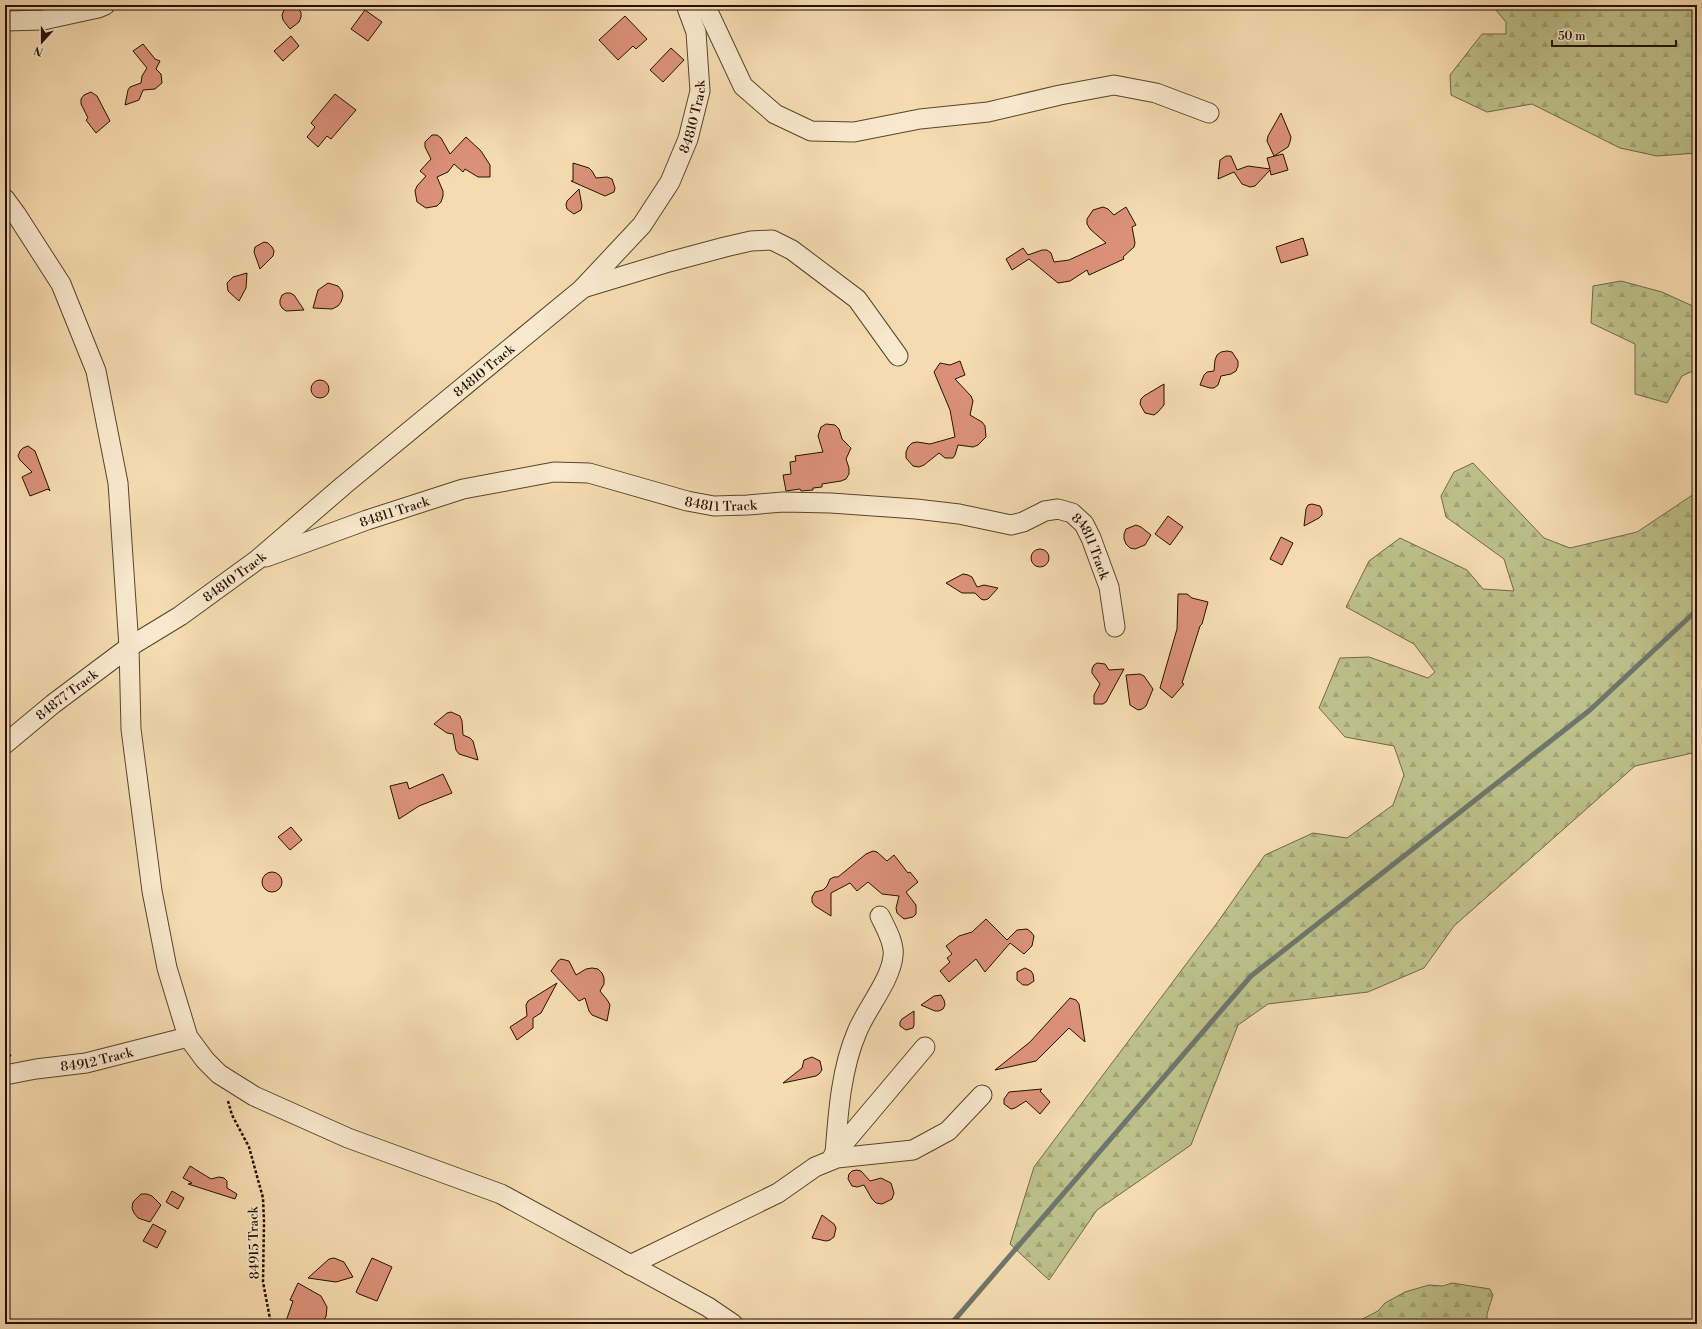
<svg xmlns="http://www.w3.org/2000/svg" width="1702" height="1329" font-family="'Libre Bodoni',serif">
  <defs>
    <pattern id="forest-firs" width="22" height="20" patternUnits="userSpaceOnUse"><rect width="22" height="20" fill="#bdc08a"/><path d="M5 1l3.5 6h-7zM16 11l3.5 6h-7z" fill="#a2a475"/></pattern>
  </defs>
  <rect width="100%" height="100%" fill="#f5dbb0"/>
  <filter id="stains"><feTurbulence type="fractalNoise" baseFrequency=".005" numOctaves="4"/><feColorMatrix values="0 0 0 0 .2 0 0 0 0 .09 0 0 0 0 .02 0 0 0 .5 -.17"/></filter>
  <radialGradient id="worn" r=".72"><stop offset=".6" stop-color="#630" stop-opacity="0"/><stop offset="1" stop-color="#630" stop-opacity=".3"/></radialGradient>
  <path fill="url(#forest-firs)" stroke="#716845" d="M1483 5H1697V153L1657 156 1620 148 1532 104 1487 112 1451 95 1450 75 1482 34H1506V22L1495 9Z
    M1621 281 1662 292 1697 308V369L1682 376 1667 403 1635 394V344L1591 323 1593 286Z
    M1473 463 1544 538 1570 548 1637 532 1697 492V752L1635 766 1454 926 1424 968 1368 992 1268 1004 1238 1025 1191 1145 1097 1210 1049 1280 1010 1244 1034 1167 1217 923 1265 855 1313 833 1347 838 1393 805 1404 775 1394 746 1345 737 1319 708 1340 658 1369 657 1428 678 1435 672 1414 644 1346 607 1369 561 1400 538 1467 570 1483 589 1514 591 1504 559 1446 517 1441 496 1454 472Z
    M1452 1283 1490 1289 1493 1295 1487 1314V1324H1353L1378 1311 1385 1303 1405 1292 1429 1285 1443 1286Z"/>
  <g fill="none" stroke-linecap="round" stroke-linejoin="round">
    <path stroke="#6e766c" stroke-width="5" d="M951 1324 1251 976 1590 710 1697 610"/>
  </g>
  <path fill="#db9179" stroke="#251100" d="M293 6 297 8 301 12V17L299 22 290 29 283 20 282 15 284 10 288 7Z
    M365 10 382 22 368 41 351 29Z
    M625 16 647 39 636 49 633 46 618 60 599 40Z
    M291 36 299 46 283 61 274 51Z
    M143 44 155 59 160 61 156 69 161 74 162 83 155 89 143 90 139 100 125 105 128 90 130 87 141 83 142 76 147 68 133 51Z
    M671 48 684 60 663 82 650 70Z
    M91 92 97 96 110 121 96 133 86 120 88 118 81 104V99L84 95Z
    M335 94 356 110 331 139 327 136 318 147 307 137 315 127 311 123Z
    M1281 113 1291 137 1290 142 1288 147 1274 156 1267 141 1268 136Z
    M432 135H437L441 138 450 154 466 137 481 151 490 165V177H478L465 169 463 172 454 164 448 172 437 177 443 191V196L441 202 437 206 426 208 417 202 415 191 417 186 426 176 420 171 431 159 425 147V142Z
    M1283 154 1288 170 1271 175 1270 170 1255 186 1250 187 1242 184 1234 172 1218 179 1220 160 1226 156H1231L1237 170 1248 166 1270 169 1267 158Z
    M573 163 589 168 592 171 596 178 607 177 612 179 615 188 614 192 605 196 571 181H573Z
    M579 189 582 206 581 210 574 214 567 209 566 205 567 201Z
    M1103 207 1108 209 1114 215 1126 207 1136 225 1132 227 1135 243 1134 247 1123 257 1124 259 1089 275 1087 270 1070 281 1058 283 1029 259 1012 270 1006 259 1023 248 1028 255 1042 250H1047L1051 253 1054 262 1069 260 1106 243 1090 229 1087 224V219L1093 210Z
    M1303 238 1308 255 1281 263 1276 247Z
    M264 242 268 243 272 247 274 251 273 256 260 269 254 252 255 247Z
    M247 273 246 288 239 301 228 291 227 283 233 277Z
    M328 283 338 286 342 291 343 296 341 302 338 306 332 309 313 308 318 290Z
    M286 293H290L294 295 304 310 286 311 282 308 280 304V300L282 295Z
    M1227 351 1232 352 1238 361V366L1236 371 1231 374 1221 376 1218 385 1214 388H1210L1200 385 1204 375 1207 372 1214 371 1215 360 1217 355 1221 352Z
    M960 361 965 375 955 379 971 396 973 401 970 415 982 422 985 426 986 437 978 445 973 447 958 445 955 455 953 458H945L939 453 924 465 919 467 913 466 906 458V452L908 447 912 443 917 442 930 444 955 437 950 410 934 372 940 363 950 365Z
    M311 389a9 9 0 1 1 18 0a9 9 0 1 1-18 0Z
    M1164 384V405L1158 412 1154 415 1145 413 1140 404 1141 399 1144 396Z
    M826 424 835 425 839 429 842 439 851 448 846 459 849 468V474L846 479 841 481 822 484V487L813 488V490L801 491 800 489 786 491 783 475 791 474 790 462 796 461 795 456 823 452 818 436 821 427Z
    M28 446 35 451 50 491 48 489 30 496 22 477 32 472 20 460 18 456 20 451 23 448Z
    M1312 504 1320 506 1322 510V515L1319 518 1304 526 1306 509 1308 505Z
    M1168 516 1183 527 1170 545 1155 534Z
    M1136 525 1141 527 1151 535 1145 545 1135 549 1130 548 1126 544 1124 539V534L1126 529Z
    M1281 537 1293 543 1282 565 1270 559Z
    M1031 558a9 9 0 1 1 18 0a9 9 0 1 1-18 0Z
    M963 574 968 575 972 577 977 587 984 585 998 588 988 599 984 600 981 599 975 593H962L946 583Z
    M1178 594H1187L1192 598 1208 602 1202 624 1200 626 1182 683 1184 684 1172 698 1160 688 1177 629Z
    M1097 663 1105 664 1109 670 1124 669 1106 702 1103 704H1094V695L1100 684 1092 673V669L1094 665Z
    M1140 674 1144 676 1153 689 1146 706 1142 709 1138 710 1130 705 1126 675Z
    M451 712 460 716 462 721 463 735 470 738 473 741 478 760 459 754 456 750 453 734 447 733 434 724 447 713Z
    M443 774 452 793 419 806 399 819 390 786 407 782 409 789Z
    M291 827 302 840 290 850 278 837Z
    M873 851 877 852 887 861 894 855 908 873 910 872 918 882 906 892 916 905V914L913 917 904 919 897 913 896 908 899 896 882 894 868 882 857 891 850 883 831 893V916L815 906 812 902V897L815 892 823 890 827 886 830 879 834 877H838L866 854Z
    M262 882a10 10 0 1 1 20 0a10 10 0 1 1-20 0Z
    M986 919 1007 940 1017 930 1027 929 1031 932 1034 936 1032 946 1024 954 1010 943 985 972 976 959 949 982 940 971 950 962 947 958 952 954 946 946 959 936 972 932Z
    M561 959 569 961 576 975 586 969 592 968 598 969 602 973 604 978V984L600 991 608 1001 610 1005 607 1021 592 1015 589 1011 585 998 579 1001 551 971 558 961Z
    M1025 968 1031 971 1033 974 1034 981 1028 985H1023L1017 980V972Z
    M557 983 541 1013 533 1018V1028L517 1040 510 1027 527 1016 526 1005 528 1001Z
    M941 995 944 1000 945 1005 943 1009 939 1011H935L921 1005 934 996Z
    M1070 998 1076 1000 1079 1004 1085 1042 1069 1028 1036 1061 995 1070 1030 1042Z
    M914 1011V1025L913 1028 906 1030 900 1026V1022L902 1019Z
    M812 1057 820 1061 822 1070 819 1074 816 1076 783 1083 802 1068 804 1060Z
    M1042 1089 1040 1091 1050 1102 1040 1114 1026 1101 1015 1108 1011 1109 1004 1104V1099L1009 1092Z
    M190 1166 211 1179 219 1177 224 1178 227 1181V1188L237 1194 235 1199 188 1184 192 1183 183 1178Z
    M857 1170 861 1171 870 1181 881 1178 891 1183 894 1193 892 1199 882 1204 876 1203 872 1199 864 1185 857 1187 852 1186 848 1179 849 1174 852 1171Z
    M172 1191 184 1198 178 1209 166 1202Z
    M141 1194H147L152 1196 161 1205 150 1222 138 1218 134 1213 132 1208 133 1202Z
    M822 1215 834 1224 836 1228 834 1237 830 1240 826 1241 812 1238Z
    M153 1224 166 1231 157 1248 143 1241Z
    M334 1258 344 1262 353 1277 336 1282 308 1278 329 1259Z
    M372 1258 392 1267 377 1301 359 1294 356 1292Z
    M298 1283 321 1296 327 1307 326 1317 319 1324H285L293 1301 290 1300Z"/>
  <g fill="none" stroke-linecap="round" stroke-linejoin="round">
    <defs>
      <g id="minor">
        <path d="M705 5 743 86 775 114 811 131 854 132 920 119 988 112 1060 95 1114 85 1156 93 1209 113"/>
        <path d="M5 21 43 20 98 8 105 5"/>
        <path d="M5 199 16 214 61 284 96 371 118 483 129 647 131 729 152 891 167 968 188 1037 205 1060 219 1074 254 1096 348 1138 501 1194 708 1307 733 1324"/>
        <path d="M583 288 669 262 725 247 751 241 772 240 792 250 857 299 898 356"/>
        <path id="s1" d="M266 557 367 520 463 489 554 472 589 473 687 501 714 506 748 505 783 502 831 503 916 509 959 514 1011 525 1023 522 1045 511 1058 509 1072 513 1084 524 1091 538 1109 587 1115 627"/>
        <path id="s2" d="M5 744 53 704 129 647 180 616 257 560 344 485 582 289 642 225 670 182 688 139 700 91 696 32 686 5"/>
        <path id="s3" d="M5 1075 36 1069 86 1063 188 1037"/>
        <path d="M835 1154C838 1114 841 1069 857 1032 866 1009 891 980 893 956 895 943 885 927 880 916"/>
        <path d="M833 1156 925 1047"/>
        <path d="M630 1265 778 1193 815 1167 837 1158 913 1150 948 1131 982 1095"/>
      </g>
    </defs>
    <use href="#minor" stroke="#59442c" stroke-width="21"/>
    <path stroke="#251100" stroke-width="2.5" stroke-dasharray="3 2" stroke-linecap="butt" d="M5 1053 11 1056
      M228 1101 232 1115 249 1147 263 1198 264 1222 263 1282 271 1324"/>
    <use href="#minor" stroke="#f8e8cc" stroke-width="19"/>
  </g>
  <g text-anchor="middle" stroke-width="3" stroke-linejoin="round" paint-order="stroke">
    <g font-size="13" fill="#251100" stroke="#f8e8cc">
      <text dy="5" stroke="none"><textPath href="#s2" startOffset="944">84810 Track</textPath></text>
      <text dy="5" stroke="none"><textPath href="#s2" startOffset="608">84810 Track</textPath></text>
      <text dy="5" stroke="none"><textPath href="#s1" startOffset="472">84811 Track</textPath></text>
      <text dy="5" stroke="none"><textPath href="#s1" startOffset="136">84811 Track</textPath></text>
      <text dy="5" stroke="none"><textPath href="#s1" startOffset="868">84811 Track</textPath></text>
      <text dy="5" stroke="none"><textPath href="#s2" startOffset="284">84810 Track</textPath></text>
      <text dy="5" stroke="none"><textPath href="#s2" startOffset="79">84877 Track</textPath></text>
      <text dy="5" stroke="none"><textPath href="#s3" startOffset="93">84912 Track</textPath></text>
      <text transform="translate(253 1243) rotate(-91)" y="5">84915 Track</text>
    </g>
  </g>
  <rect width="1702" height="1329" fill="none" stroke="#f5dbb0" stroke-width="20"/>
  <rect x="6" y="6" width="1690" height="1317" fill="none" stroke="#251100" stroke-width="2"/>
  <rect x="10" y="10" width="1682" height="1309" fill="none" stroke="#251100"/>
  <g transform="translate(42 42) rotate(201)" stroke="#f8e8cc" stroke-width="3" paint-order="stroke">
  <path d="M0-3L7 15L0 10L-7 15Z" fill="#251100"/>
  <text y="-6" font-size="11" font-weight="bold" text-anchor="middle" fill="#251100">N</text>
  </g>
  <path d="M1552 40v6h124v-6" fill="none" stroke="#251100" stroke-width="2"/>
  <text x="1558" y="40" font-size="12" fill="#251100" stroke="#f8e8cc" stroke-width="3" paint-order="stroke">50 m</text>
  <rect width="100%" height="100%" filter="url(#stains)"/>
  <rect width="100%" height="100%" fill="url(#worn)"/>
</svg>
